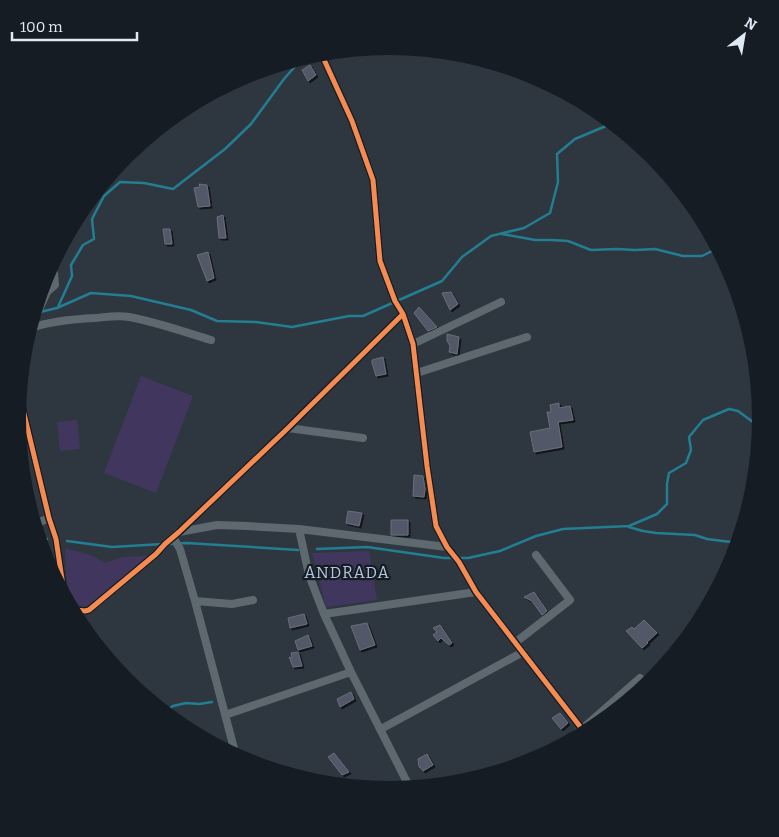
<svg xmlns="http://www.w3.org/2000/svg" width="779" height="837" font-family="Bitter,serif">
  <defs>
    <filter id="shadow"><feDropShadow dx="2" dy="2" stdDeviation="0" flood-color="#0009"/></filter>
  </defs>
  <rect width="100%" height="100%" fill="#2e3640"/>
  <path fill="#41375e" d="M141 376 193 396 156 493 104 473Z
    M77 420 80 449 60 451 57 422Z
    M65 548 90 555 105 563 123 557 148 556 88 606 82 607C64 596 66 567 65 548Z
    M369 551 377 600 326 607 312 553Z"/>
  <g fill="none" stroke-linecap="round" stroke-linejoin="round">
    <path stroke="#237e92" stroke-width="2.5" d="M337 53 342 51
      M502 234 535 240H552L568 241 591 250 617 249 635 250 655 249 683 256H702L718 248
      M58 307 72 276 71 265 83 245 94 239 92 219 104 196 120 182 144 183 173 189 225 149 251 124 284 79 298 63 312 56
      M40 312 57 308 91 293 131 296 191 310 217 321 256 322 292 327 349 316H363L442 281 462 257 491 236 524 228 550 213 558 182 557 154 575 139 613 123
      M629 527 643 531 656 533 695 535 707 539 739 543
      M39 538 47 539
      M67 541 112 547 163 544
      M168 544 187 543 298 550
      M317 549 367 547 444 558H468L500 551 536 536 563 529 629 526 657 514 667 504V484L669 473 686 463 691 450 689 437 703 420 729 409 738 411 757 425 761 424
      M164 712 173 706 186 703 199 704 212 702"/>
  </g>
  <path fill="#535868" stroke="#696e78" filter="url(#shadow)" d="M310 65 316 75 308 81 302 70Z
    M199 184 207 185 210 206 198 207 194 188 200 187Z
    M223 215 226 238H219L217 217Z
    M163 229H170L172 244H165Z
    M208 252 214 278 207 281 197 255Z
    M451 292 458 304 450 310 442 293Z
    M419 307 437 327 428 331 414 313Z
    M447 334 459 337 457 354 449 352 450 346 447 341Z
    M383 357 386 374 376 376 372 363V360Z
    M559 403V408L570 406 573 420 558 422 562 447 534 452 530 432 550 428 547 412H551L550 405Z
    M414 475 423 476 425 489 424 497 413 496Z
    M348 511 362 513 359 526 346 523Z
    M391 520H408V535H391Z
    M534 592 547 611 542 615 532 601 524 597Z
    M304 614 307 624 290 628 288 618Z
    M644 620 657 633 647 642 648 643 642 648 626 631 632 627 634 629Z
    M367 623 375 645 360 650 351 626Z
    M440 625 452 643 449 645 441 638 438 641 433 635 437 632 433 628Z
    M308 635 312 646 298 650 295 641Z
    M298 652 302 666 293 667 289 657 292 658 291 653Z
    M351 692 354 699 340 707 337 699Z
    M560 713 568 723 561 729 552 718Z
    M334 753 349 772 342 775 328 757Z
    M427 754 433 765 423 771 422 769 419 767 418 759Z"/>
  <g fill="none" stroke-linecap="round" stroke-linejoin="round">
    <path stroke="#5e686f" stroke-width="8" d="M321 53 352 121 373 180 380 261 395 301 403 314 413 344 427 466 436 526 447 547 459 562 476 592 582 729
      M31 327 47 292 55 285 54 273 50 269
      M30 328C51 321 74 319 95 318 106 317 118 315 129 317 157 322 184 332 211 340
      M413 344 501 302
      M417 373 527 337
      M20 397 49 518 56 539 63 586 70 605 76 610 85 611 89 610 156 554 165 544 179 532 288 428 403 314
      M288 428 363 438
      M35 524 49 518
      M299 529 309 575 324 614 351 672 410 788
      M179 532 217 525 247 526 299 529 447 547
      M173 537 180 549 195 601 236 756
      M195 601 232 604 253 600
      M324 614 476 592
      M516 642 570 600 536 555
      M225 715 351 672
      M381 729 523 652
      M556 749 582 729 640 678 643 689"/>
    <defs>
      <path id="cycleway" d="M321 53 352 121 373 180 380 261 395 301 403 314 413 344 427 466 436 526 447 547 459 562 476 592 582 729
        M20 397 49 518 56 539 63 586 70 605 76 610 85 611 89 610 156 554 165 544 179 532 288 428 403 314"/>
    </defs>
    <use href="#cycleway" stroke="#161c24" stroke-width="8"/>
    <use href="#cycleway" stroke="#f68b52" stroke-width="5"/>
  </g>
  <g text-anchor="middle" stroke-width="4.5" stroke-linejoin="round" paint-order="stroke">
    <g font-size="16" letter-spacing="1" fill="#b6c7df" stroke="#161c24">
      <text x="347" y="578">ANDRADA</text>
    </g>
  </g>
  <path d="M0 0H779V837H0ZM26 418a363 363 0 1 1 726 0a363 363 0 1 1-726 0Z" fill="#161c24" fill-rule="evenodd"/>
  <g transform="translate(744 35) rotate(31)" stroke="#161c24" stroke-width="4" paint-order="stroke">
  <path d="M0-4L9 19L0 12L-9 19Z" fill="#dfe8f5"/>
  <text y="-8" font-size="14" font-weight="bold" text-anchor="middle" fill="#dfe8f5">N</text>
  </g>
  <path d="M12 32v8h125v-8" fill="none" stroke="#dfe8f5" stroke-width="2.5"/>
  <text x="20" y="32" font-size="15" fill="#dfe8f5" stroke="#161c24" stroke-width="4" paint-order="stroke">100 m</text>
</svg>
